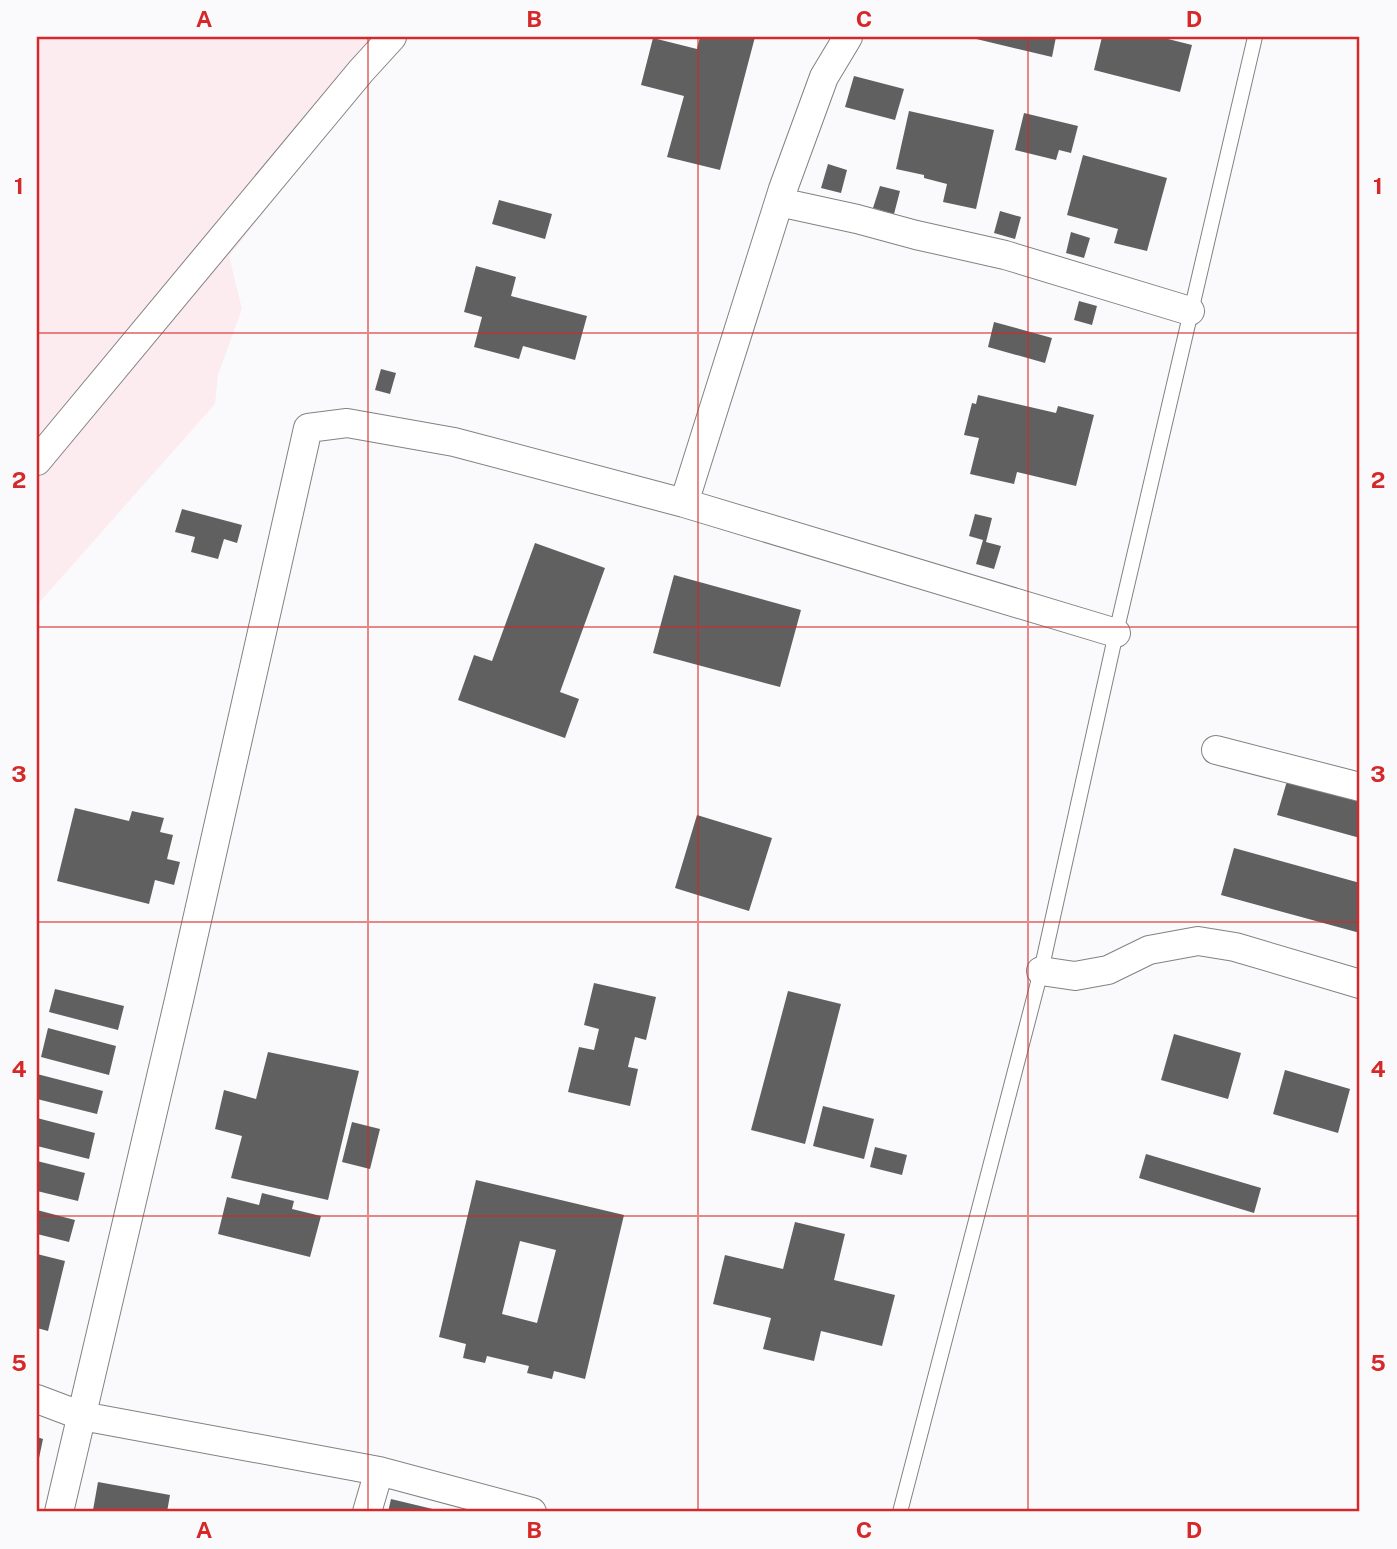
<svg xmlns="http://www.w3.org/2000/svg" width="1397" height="1549" font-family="'Public Sans',sans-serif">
  <rect width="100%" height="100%" fill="#fafafc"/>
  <path fill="#fcecf0" d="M37 37H404L229 256 242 309 218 375 215 404 37 605Z"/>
  <path fill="#616061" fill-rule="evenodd" d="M700 37H755L720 170 667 157 684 96 641 85 653 38 697 49Z
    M968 37H1056L1052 57Z
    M1102 37H1160L1192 45 1180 92 1094 70Z
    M854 76 904 89 895 120 845 107Z
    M909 111 994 130 976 209 943 202 947 184 924 178V175L896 169Z
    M1024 113 1078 126 1071 153 1059 150 1056 160 1015 150Z
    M1083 155 1167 178 1147 251 1114 243 1118 229 1067 215Z
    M828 164 847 170 841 193 821 188Z
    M880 186 900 191 894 214 873 208Z
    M499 200 552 214 545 239 492 224Z
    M1000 211 1021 217 1015 239 994 233Z
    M1071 232 1090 238 1084 258 1066 253Z
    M476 266 516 277 511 296 587 316 575 360 523 346 519 359 474 347 482 317 464 312Z
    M1079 301 1097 306 1092 325 1074 320Z
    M994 322 1052 338 1045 363 988 347Z
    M381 369 396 373 390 394 375 390Z
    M978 395 1056 413 1058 406 1094 415 1076 486 1017 472 1014 484 970 474 979 438 964 435 972 403 976 404Z
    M182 509 242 525 237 543 224 539 218 559 191 552 195 537 175 532Z
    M975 514 992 518 986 542 1001 546 994 569 976 564 983 540 969 536Z
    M535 543 605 568 560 692 579 699 565 738 458 700 474 655 492 661Z
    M674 575 801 610 780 687 653 653Z
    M1287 781 1360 802V838L1277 815Z
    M75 808 129 821 132 811 164 818 160 832 173 835 167 859 180 862 174 885 155 880 149 904 57 881Z
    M697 815 772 838 749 911 675 888Z
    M1234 848 1360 883V933L1221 895Z
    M594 983 656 997 646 1040 635 1037 628 1067 638 1069 630 1106 568 1092 579 1047 594 1050 599 1029 584 1025Z
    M55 989 124 1006 118 1030 49 1012Z
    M788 991 841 1004 805 1144 751 1130Z
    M48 1028 116 1046 109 1075 41 1057Z
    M1174 1034 1241 1053 1228 1099 1161 1080Z
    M268 1052 359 1071 328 1200 231 1178 242 1136 215 1129 224 1090 256 1099Z
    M1285 1070 1350 1089 1338 1133 1273 1114Z
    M37 1074 103 1091 97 1114 37 1099Z
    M823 1106 874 1119 864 1159 813 1146Z
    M37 1118 95 1133 89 1159 37 1146Z
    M352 1122 380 1129 370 1169 342 1162Z
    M875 1147 907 1155 902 1175 870 1167Z
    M1146 1154 1261 1188 1254 1213 1139 1178Z
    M37 1161 85 1173 78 1201 37 1191Z
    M476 1180 624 1215 585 1379 554 1371 552 1379 527 1373 529 1366 487 1356 485 1363 463 1358 466 1344 439 1337ZM520 1241 556 1250 537 1323 502 1314Z
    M262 1193 294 1201 292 1209 321 1216 310 1257 218 1234 227 1197 259 1205Z
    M37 1210 75 1220 69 1242 37 1234Z
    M795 1222 845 1234 834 1280 895 1295 882 1346 821 1331 814 1361 763 1349 771 1318 713 1304 725 1255 783 1269Z
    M37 1254 65 1261 48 1331 37 1328Z
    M37 1437 43 1439 38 1463H37Z
    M98 1482 170 1495 167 1512H108L93 1510Z
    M391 1499 441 1511 440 1512H388Z"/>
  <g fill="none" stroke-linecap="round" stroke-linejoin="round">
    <defs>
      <path id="lane" d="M900 1512 1041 971 1116 633 1255 37"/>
      <path id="street" d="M779 202 857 219 916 235 1005 255 1190 311
        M37 461 361 71 392 37
        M684 503 783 189 824 77 848 37
        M1216 750 1360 787
        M1041 971 1075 976 1108 970 1149 950 1198 941 1235 947 1360 984
        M37 1399 82 1416 379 1471 532 1512
        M59 1512 179 1000 308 428 347 423 454 442 684 503 1116 633
        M367 1512 379 1471"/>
    </defs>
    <use href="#lane" stroke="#828283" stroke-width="16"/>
    <use href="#street" stroke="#828283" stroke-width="30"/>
    <use href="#lane" stroke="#fff" stroke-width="14"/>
    <use href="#street" stroke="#fff" stroke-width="28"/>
  </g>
  <path fill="none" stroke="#d62828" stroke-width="2" stroke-opacity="0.55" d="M368 37V1512M698 37V1512M1028 37V1512M37 333H1360M37 627H1360M37 922H1360M37 1216H1360"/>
  <rect width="1397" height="1549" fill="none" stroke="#fafafc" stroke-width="77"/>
  <rect x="38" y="38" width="1320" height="1472" fill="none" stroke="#d62828" stroke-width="2.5"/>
  <g font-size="23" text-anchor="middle" font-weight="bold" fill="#d62828">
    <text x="204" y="27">A</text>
    <text x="534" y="27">B</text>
    <text x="864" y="27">C</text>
    <text x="1194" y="27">D</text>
    <text x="19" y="194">1</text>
    <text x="1378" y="194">1</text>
    <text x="19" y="488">2</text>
    <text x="1378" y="488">2</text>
    <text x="19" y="782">3</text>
    <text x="1378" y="782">3</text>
    <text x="19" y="1077">4</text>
    <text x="1378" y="1077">4</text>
    <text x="19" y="1371">5</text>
    <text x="1378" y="1371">5</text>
    <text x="204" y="1538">A</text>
    <text x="534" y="1538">B</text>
    <text x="864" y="1538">C</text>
    <text x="1194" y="1538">D</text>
  </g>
</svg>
